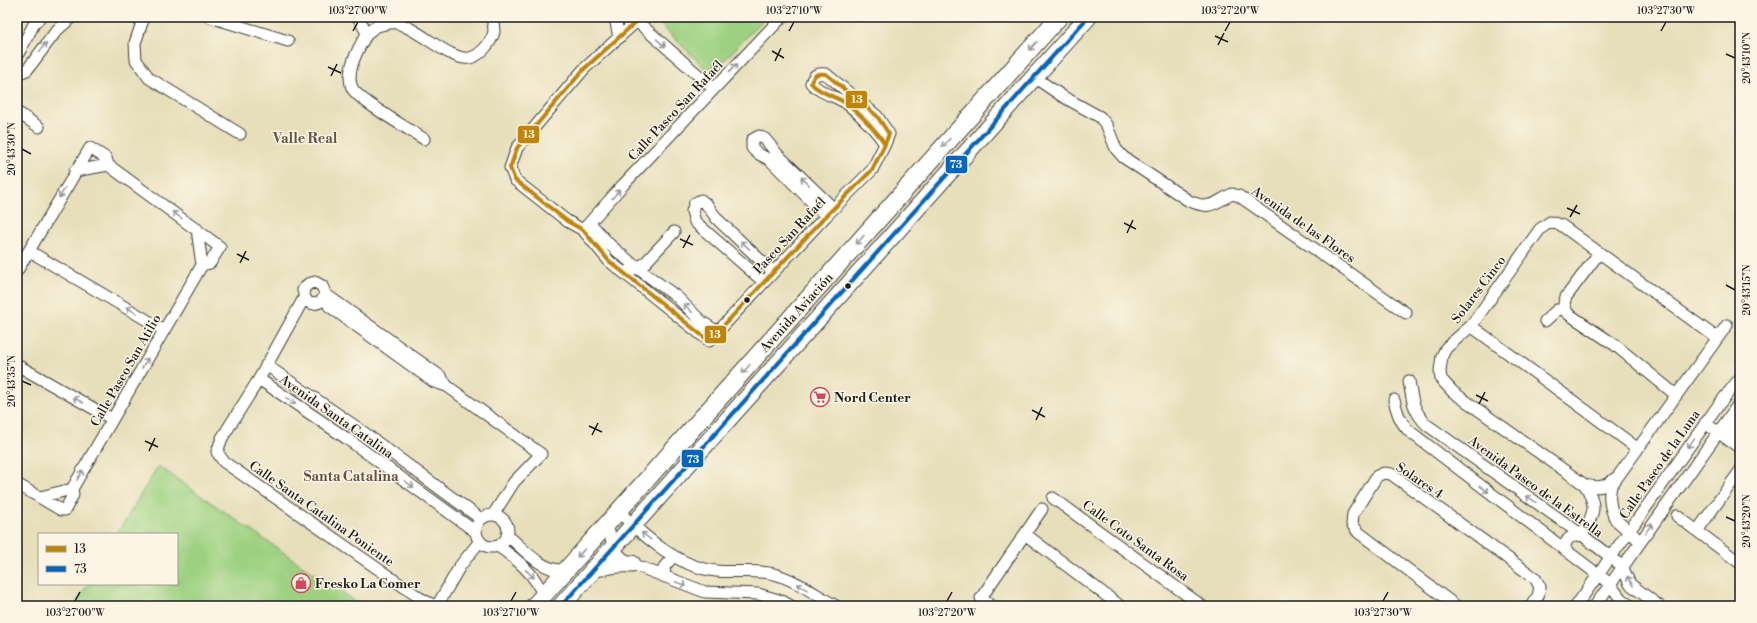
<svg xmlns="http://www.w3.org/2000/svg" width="1757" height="623" font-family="'Libre Bodoni',serif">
  <rect width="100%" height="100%" fill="#fcf5e5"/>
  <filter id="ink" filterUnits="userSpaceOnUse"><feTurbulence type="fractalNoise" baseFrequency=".025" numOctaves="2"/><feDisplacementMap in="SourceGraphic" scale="8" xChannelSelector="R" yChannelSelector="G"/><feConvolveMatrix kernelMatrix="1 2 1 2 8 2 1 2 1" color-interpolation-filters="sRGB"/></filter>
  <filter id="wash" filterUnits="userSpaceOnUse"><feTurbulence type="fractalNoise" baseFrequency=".012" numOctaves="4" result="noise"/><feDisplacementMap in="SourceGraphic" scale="16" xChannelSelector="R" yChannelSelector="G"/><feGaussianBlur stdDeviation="0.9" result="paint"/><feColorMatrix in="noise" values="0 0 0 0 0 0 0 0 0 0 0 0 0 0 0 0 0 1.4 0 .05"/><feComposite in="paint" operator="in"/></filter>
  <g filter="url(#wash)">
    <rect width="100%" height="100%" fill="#e6dfba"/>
    <path fill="#9dd181" stroke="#5c764e" d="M653 17H766L711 74Z
      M158 466 361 606H74L88 584H177V534H117Z"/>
  </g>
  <g filter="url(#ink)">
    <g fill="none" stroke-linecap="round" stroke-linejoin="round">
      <defs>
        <path id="minor" d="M144 17 135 43 136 60 149 78 240 134
          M210 17 288 41
          M358 17 367 33
          M615 17 619 38
          M632 17 714 89
          M637 21 584 69 517 148 510 168 515 180 567 221 583 230 609 261 709 341 826 216 872 170 885 144 889 134 877 116 826 74C817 73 814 74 811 83 819 93 835 96 846 103 859 113 877 131 885 144
          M17 56 34 24 40 17
          M17 74 27 70 57 30 72 17
          M1034 77 1062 96 1100 117 1107 126 1116 149 1123 157 1189 201C1212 210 1212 204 1232 194L1239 196 1406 313
          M17 112 39 127
          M424 139C410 130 358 100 352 88 347 76 352 62 358 50 363 40 369 27 381 25 386 24 392 22 396 23 417 27 451 62 470 58 481 55 491 43 494 32 494 28 493 22 492 17
          M75 171 108 165
          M826 216 770 160 757 153 752 148V140L759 136 765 139 778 155 833 208
          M590 223 610 245 636 267 677 297 702 322 718 332
          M197 229 202 265
          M583 230 623 185 782 17
          M29 251 164 330
          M1599 253 1566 297 1564 303 1567 313 1615 345 1676 395
          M630 269 644 264 674 232
          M17 271 90 148 106 158 108 165 220 247 210 263 202 265 72 489 73 495 65 510H61L17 484
          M764 282 695 222 692 211 695 203 701 200 707 205 717 219 773 272
          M325 293 322 301C311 307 305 303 303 290L308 284 315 282 322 286 325 293 328 296 440 376 447 386 541 454 514 482 493 515
          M304 298 259 379 222 438 217 452 224 462 420 598 435 606
          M329 306 434 382 447 386
          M1545 321 1557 310 1565 309
          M1471 326 1637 448
          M17 365 112 419
          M266 365 355 426 481 519
          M259 379 346 438 476 532
          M1409 381C1412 400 1413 411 1427 425L1582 535 1622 566 1630 584 1659 606
          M1394 400C1397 412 1400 422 1409 431L1609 583 1621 599 1631 606
          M1729 418 1740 425
          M1705 423 1740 448
          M1723 426 1740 439
          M1585 485C1599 488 1603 488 1614 479
          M40 497 72 489
          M1053 498 1202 606
          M619 512C645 537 678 567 716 571 735 573 755 569 774 574 796 580 816 595 836 606
          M476 531a16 16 0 1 1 32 0a16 16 0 1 1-32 0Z
          M1677 516 1740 563
          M607 525C612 542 614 556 632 564L705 592 758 594 782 601 791 606
          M1697 531 1740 471
          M1025 534 1120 606
          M507 535C524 549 542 572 565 570
          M1640 541 1616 520C1610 509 1608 498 1611 486L1727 325
          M498 546C516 559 536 574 543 596
          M1565 550C1565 537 1571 536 1582 535 1594 514 1598 506 1585 485L1453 392 1441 379 1440 371 1442 356 1446 348 1471 326 1540 229 1550 222 1561 225 1717 338
          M665 577 664 567 671 559 676 557
          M437 606 460 566 480 541
          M991 606 981 598 1042 509
          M1456 606 1358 532 1352 524 1353 514 1377 476 1384 473 1391 474 1535 578 1540 587 1538 596 1531 606
          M1576 606 1720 403 1740 378
          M1595 606 1740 402"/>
        <path id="primary" d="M593 569C607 565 618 563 632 564
          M534 606 1059 17
          M561 606 1088 17"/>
      </defs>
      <use href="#minor" stroke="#3a3934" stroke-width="13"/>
      <use href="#primary" stroke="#3a3934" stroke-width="19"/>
      <use href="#minor" stroke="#fff" stroke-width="11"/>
      <use href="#primary" stroke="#fff" stroke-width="17"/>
      <defs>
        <path id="bus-1" d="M637 21 584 69 517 148 510 168 515 180 567 221 583 230 609 261 709 341 826 216 872 170 885 144 889 134 877 116 826 74C817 73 814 74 811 83 819 93 835 96 846 103 859 113 877 131 885 144"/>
        <path id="bus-2" d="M561 606 1088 17"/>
      </defs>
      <use href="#bus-1" stroke="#fcf5e5" stroke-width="7"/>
      <use href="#bus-2" stroke="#fcf5e5" stroke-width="7"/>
      <use href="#bus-1" stroke="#c08407" stroke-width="4"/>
      <use href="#bus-2" stroke="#0065bd" stroke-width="4"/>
    </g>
    <defs><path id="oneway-shaft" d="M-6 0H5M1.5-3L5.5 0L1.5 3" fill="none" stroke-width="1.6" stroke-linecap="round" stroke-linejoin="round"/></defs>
    <g stroke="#999">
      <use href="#oneway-shaft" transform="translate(661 43) rotate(41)"/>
      <use href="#oneway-shaft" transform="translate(1033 46) rotate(132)"/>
      <use href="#oneway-shaft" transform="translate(43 47) rotate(-52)"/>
      <use href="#oneway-shaft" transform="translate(733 68) rotate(-47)"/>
      <use href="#oneway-shaft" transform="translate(946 143) rotate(132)"/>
      <use href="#oneway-shaft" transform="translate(805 181) rotate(-136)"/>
      <use href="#oneway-shaft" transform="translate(62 193) rotate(120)"/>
      <use href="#oneway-shaft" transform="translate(616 194) rotate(-50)"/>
      <use href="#oneway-shaft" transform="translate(177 215) rotate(-144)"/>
      <use href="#oneway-shaft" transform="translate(860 240) rotate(132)"/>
      <use href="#oneway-shaft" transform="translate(745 245) rotate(-137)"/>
      <use href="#oneway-shaft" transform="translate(688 308) rotate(-135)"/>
      <use href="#oneway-shaft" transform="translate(131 310) rotate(-150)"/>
      <use href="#oneway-shaft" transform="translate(145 363) rotate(-60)"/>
      <use href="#oneway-shaft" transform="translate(746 369) rotate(132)"/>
      <use href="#oneway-shaft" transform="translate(78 400) rotate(-150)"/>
      <use href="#oneway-shaft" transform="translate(291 401) rotate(35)"/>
      <use href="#oneway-shaft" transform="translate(1691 443) rotate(125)"/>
      <use href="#oneway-shaft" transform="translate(80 475) rotate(-60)"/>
      <use href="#oneway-shaft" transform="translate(409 484) rotate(36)"/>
      <use href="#oneway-shaft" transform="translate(1484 489) rotate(37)"/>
      <use href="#oneway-shaft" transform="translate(1531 499) rotate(-145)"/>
      <use href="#oneway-shaft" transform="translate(1649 528) rotate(-54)"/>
      <use href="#oneway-shaft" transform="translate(646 536) rotate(-142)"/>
      <use href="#oneway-shaft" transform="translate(581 553) rotate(133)"/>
      <use href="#oneway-shaft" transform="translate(530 574) rotate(44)"/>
      <use href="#oneway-shaft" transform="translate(1630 581) rotate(-122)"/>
      <use href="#oneway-shaft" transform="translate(681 584) rotate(22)"/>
      <use href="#oneway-shaft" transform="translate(802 587) rotate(-151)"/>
    </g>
  </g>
  <path fill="none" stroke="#1c1c1c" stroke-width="1.5" d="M353 31 358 22M789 31 794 22M1225 31 1230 22M1661 31 1666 22M1215 36 1228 42M1218 45 1224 33M772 51 784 58M1726 54 1735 58M775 61 781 48M328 67 341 73M331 76 337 64M22 149 31 154M1567 208 1580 214M1570 217 1577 205M1124 223 1136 229M1127 233 1133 220M680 239 693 245M683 248 690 235M237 254 249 260M240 263 246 251M1726 285 1735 290M22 381 31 385M1476 395 1488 401M1479 404 1485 392M1032 410 1045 417M1036 420 1042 407M589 426 602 432M592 435 598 423M145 441 158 447M149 451 155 438M1726 517 1735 521M75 601 80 592M511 601 516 592M947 601 952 592M1383 601 1388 592"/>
  <defs>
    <symbol id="supermarket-ring" viewBox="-11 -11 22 22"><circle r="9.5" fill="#fcf5e5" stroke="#d1495b" stroke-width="1.5"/><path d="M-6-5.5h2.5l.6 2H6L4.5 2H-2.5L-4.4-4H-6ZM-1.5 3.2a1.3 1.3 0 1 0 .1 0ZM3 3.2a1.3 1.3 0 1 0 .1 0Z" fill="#d1495b"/></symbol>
    <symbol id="shop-ring" viewBox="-11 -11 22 22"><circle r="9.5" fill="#fcf5e5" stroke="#d1495b" stroke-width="1.5"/><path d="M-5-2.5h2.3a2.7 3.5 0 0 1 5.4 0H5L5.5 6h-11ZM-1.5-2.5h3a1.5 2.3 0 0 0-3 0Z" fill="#d1495b"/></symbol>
  </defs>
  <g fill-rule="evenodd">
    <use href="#supermarket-ring" x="809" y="386" width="22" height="22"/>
    <use href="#shop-ring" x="290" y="572" width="22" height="22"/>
  </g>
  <g fill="#1c1c1c" stroke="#fcf5e5" stroke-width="1.5">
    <circle cx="848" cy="286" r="3.5"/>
    <circle cx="747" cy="300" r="3.5"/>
  </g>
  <g text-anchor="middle" stroke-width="3" stroke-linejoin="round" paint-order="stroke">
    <g font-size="13" fill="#1c1c1c" stroke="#fcf5e5">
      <text transform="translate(675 110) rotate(-47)" y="5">Calle Paseo San Rafaél</text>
      <text transform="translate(1304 224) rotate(35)" y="5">Avenida de las Flores</text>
      <text transform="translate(789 235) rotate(-47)" y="5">Paseo San Rafaél</text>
      <text transform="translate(1478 289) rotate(-53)" y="5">Solares Cinco</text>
      <text transform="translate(796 312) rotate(-48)" y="5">Avenida Aviación</text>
      <text transform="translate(125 370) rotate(-60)" y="5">Calle Paseo San Atilio</text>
      <text transform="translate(337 416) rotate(35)" y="5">Avenida Santa Catalina</text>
      <text transform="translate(1659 464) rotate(-55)" y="5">Calle Paseo de la Luna</text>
      <text transform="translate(1420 480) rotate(34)" y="5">Solares 4</text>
      <text transform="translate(1536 486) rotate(36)" y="5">Avenida Paseo de la Estrella</text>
      <text transform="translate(322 513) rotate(35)" y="5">Calle Santa Catalina Poniente</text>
      <text transform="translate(1136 540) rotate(36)" y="5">Calle Coto Santa Rosa</text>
    </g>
    <g font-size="13" font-weight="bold" fill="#1c1c1c" stroke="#fcf5e5" text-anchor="start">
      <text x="834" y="402">Nord Center</text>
      <text x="315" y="588">Fresko La Comer</text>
    </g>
    <g font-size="14" font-weight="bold" fill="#625244" stroke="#fcf5e5">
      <text x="305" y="143">Valle Real</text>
      <text x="351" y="481">Santa Catalina</text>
    </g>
  </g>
  <g stroke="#fcf5e5" stroke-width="1.5">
    <rect x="845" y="90" width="23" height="19" rx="4" fill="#c08407"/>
    <rect x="517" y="125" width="23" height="19" rx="4" fill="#c08407"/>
    <rect x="945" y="155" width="23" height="19" rx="4" fill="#0065bd"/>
    <rect x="704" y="325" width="23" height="19" rx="4" fill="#c08407"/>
    <rect x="681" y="449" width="23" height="19" rx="4" fill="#0065bd"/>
  </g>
  <g font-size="11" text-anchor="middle" font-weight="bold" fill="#fff">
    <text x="857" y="103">13</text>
    <text x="529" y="138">13</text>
    <text x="956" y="168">73</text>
    <text x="715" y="338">13</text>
    <text x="693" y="463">73</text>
  </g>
  <rect width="1757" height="623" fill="none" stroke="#fcf5e5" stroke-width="44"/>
  <rect x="38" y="533" width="140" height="52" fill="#fcf5e5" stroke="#a29e95"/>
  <rect x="46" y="546" width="20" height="6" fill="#c08407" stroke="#a29e95"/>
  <text x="74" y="553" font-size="12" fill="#1c1c1c">13</text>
  <rect x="46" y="566" width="20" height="6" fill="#0065bd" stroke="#a29e95"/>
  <text x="74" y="573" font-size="12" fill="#1c1c1c">73</text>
  <rect x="22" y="22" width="1713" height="579" fill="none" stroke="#1c1c1c" stroke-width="1.5"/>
  <g font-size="10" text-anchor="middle" fill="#1c1c1c">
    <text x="358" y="14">103°27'00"W</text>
    <text x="794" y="14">103°27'10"W</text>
    <text x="1230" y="14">103°27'20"W</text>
    <text x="1666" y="14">103°27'30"W</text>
    <text transform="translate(1746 58) rotate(-90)" y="4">20°43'10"N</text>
    <text transform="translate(11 149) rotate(-90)" y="4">20°43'30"N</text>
    <text transform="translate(1746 290) rotate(-90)" y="4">20°43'15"N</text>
    <text transform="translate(11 381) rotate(-90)" y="4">20°43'35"N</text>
    <text transform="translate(1746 521) rotate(-90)" y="4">20°43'20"N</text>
    <text x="75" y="616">103°27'00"W</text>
    <text x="511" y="616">103°27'10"W</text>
    <text x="947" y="616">103°27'20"W</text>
    <text x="1383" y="616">103°27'30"W</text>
  </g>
</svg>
